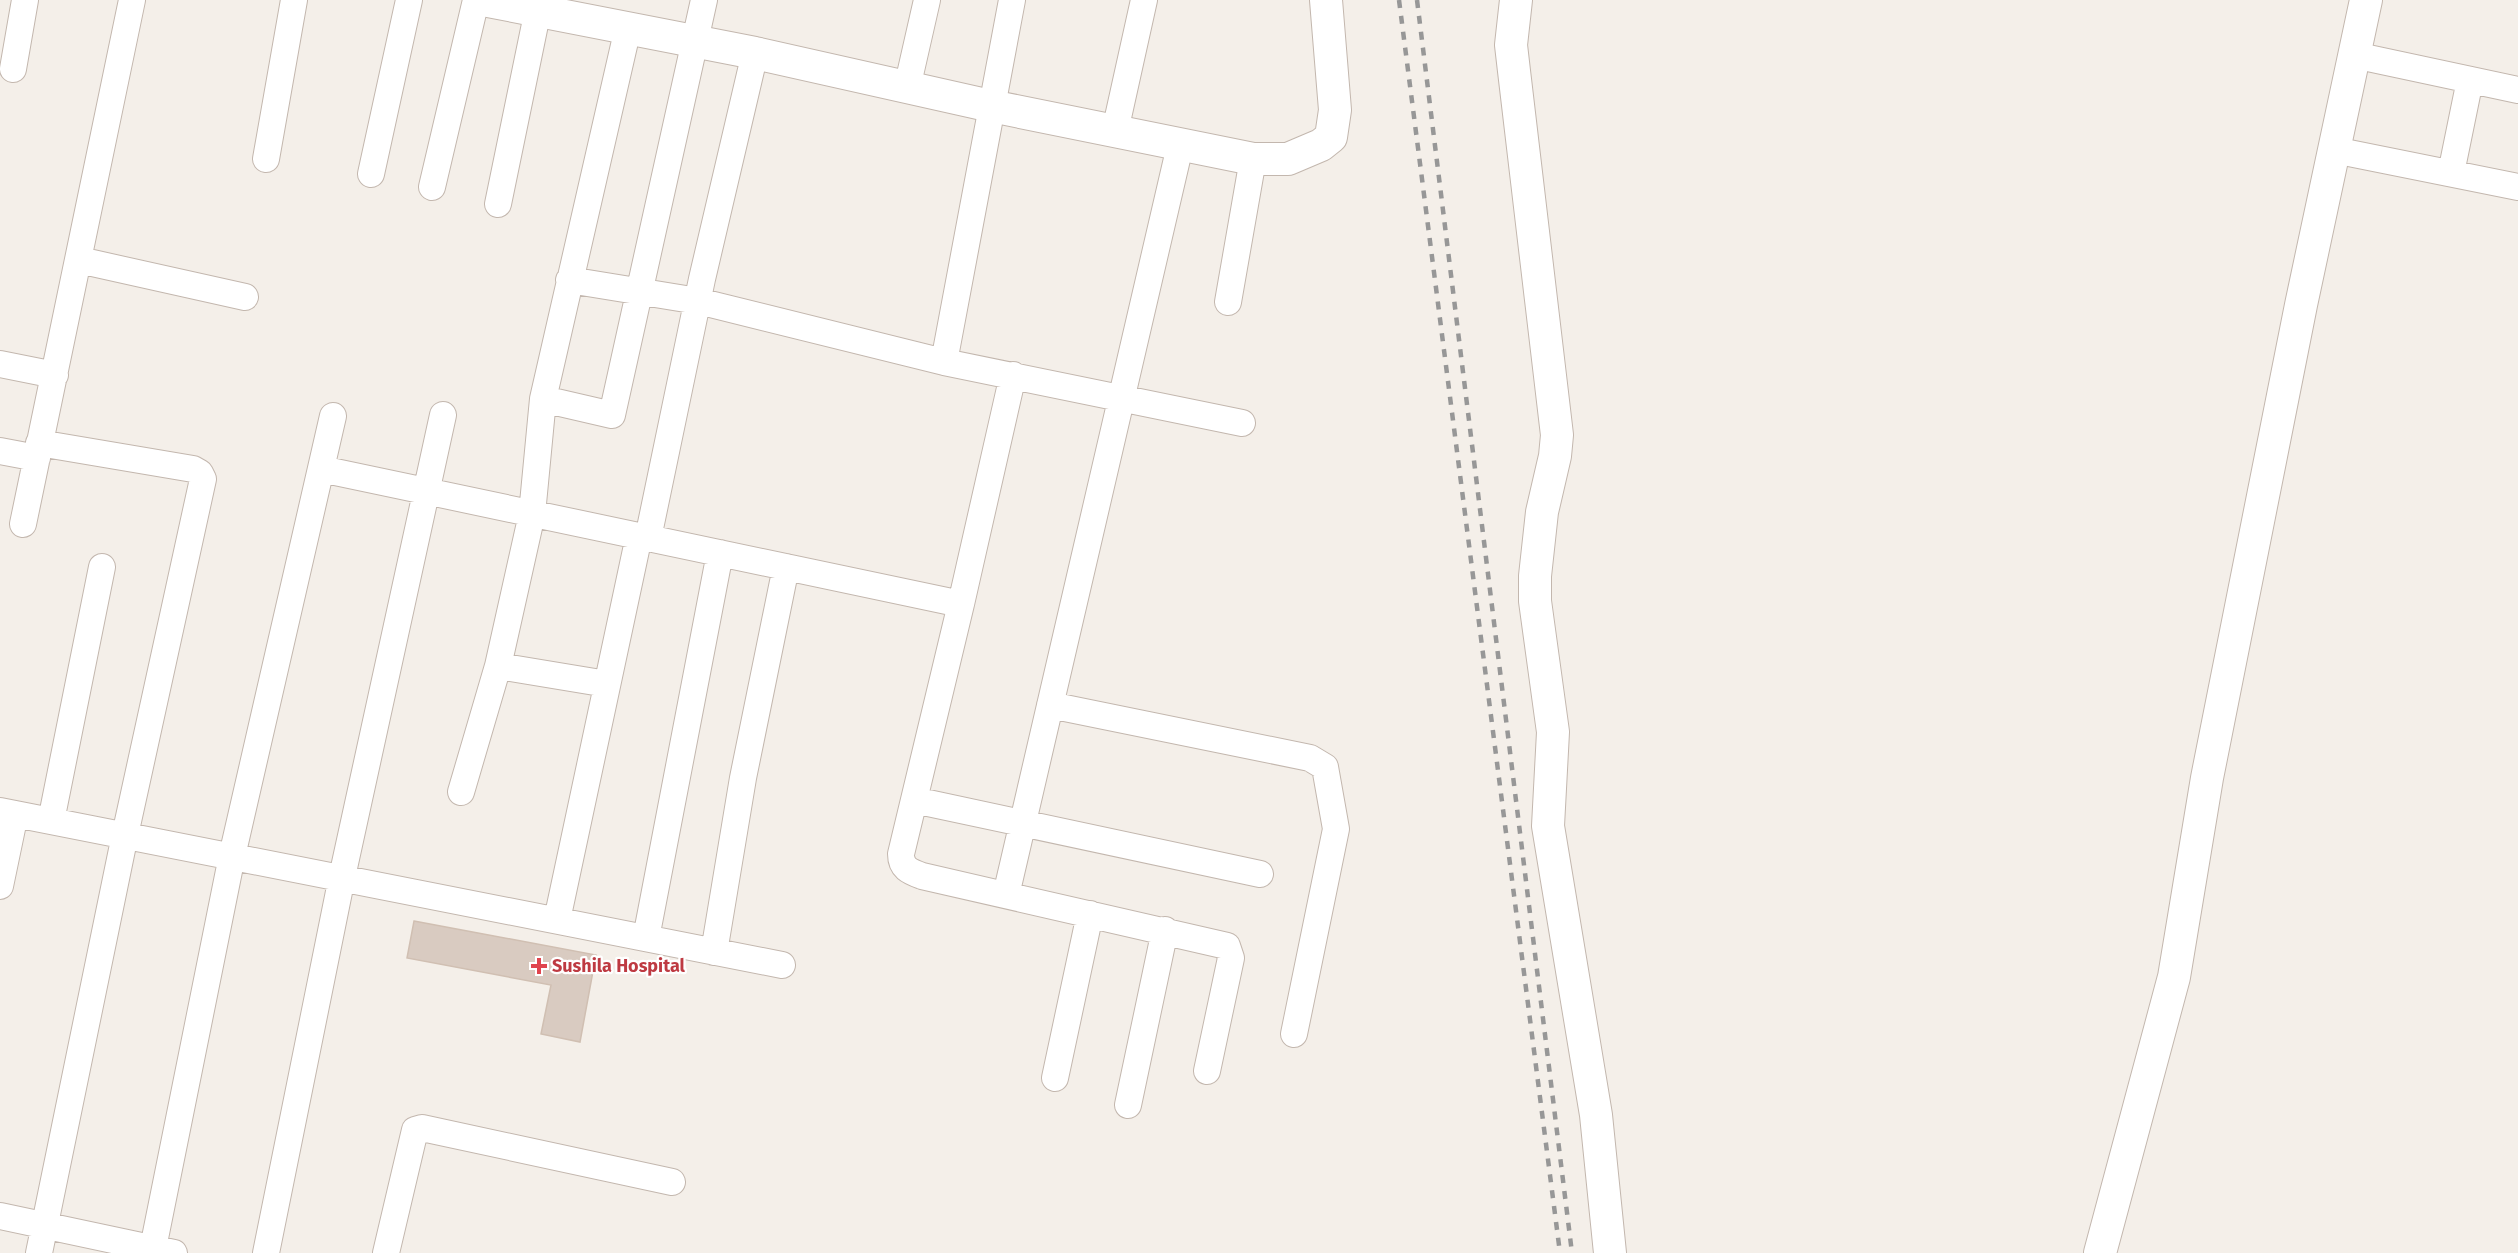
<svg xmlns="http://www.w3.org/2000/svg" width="2518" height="1253" font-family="'Fira Sans',sans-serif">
  <rect width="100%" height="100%" fill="#f4efe9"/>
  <path fill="#d9cbc1" stroke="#d0bfb2" stroke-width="1.5" d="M414 921 596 955 580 1042 541 1034 551 985 407 958Z"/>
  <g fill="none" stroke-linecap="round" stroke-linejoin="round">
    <defs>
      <path id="minor" d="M2354 55 2518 90
        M13 69 25 0
        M907 88 927 0
        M1115 131 1144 0
        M2334 150 2518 187
        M266 159 294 0
        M2451 173 2470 80
        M371 174 409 0
        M432 187 476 0
        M498 204 540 0
        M79 260 245 297
        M569 280 698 301 944 362 1242 423
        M1228 302 1253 159
        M944 362 1012 0
        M0 364 55 375
        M543 399 612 415 704 0
        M0 451 37 458
        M321 469 961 604 1013 375
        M23 524 132 0
        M648 538 702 279 755 53
        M961 604 901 854C901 868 909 871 922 876L1227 946 1231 958 1207 1071
        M607 684 498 666 532 514 543 399 628 28
        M1050 705 1310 758 1325 767 1336 829 1294 1034
        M461 792 498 666
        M914 800 1260 874
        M0 811 782 965
        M51 821 102 567
        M0 886 15 814
        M1006 895 1180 146
        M557 920 639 536
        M646 938 720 553
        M714 952 743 778 786 567
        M1055 1078 1090 914
        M1128 1105 1165 930
        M0 1216 174 1253
        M39 1253 125 835 203 479 200 473 193 469 39 443
        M152 1253 232 856 333 416
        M266 1253 342 877 443 415
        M386 1253 415 1130 422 1128 672 1182"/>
      <path id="tertiary" d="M483 0 755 53 991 106 1253 159H1288L1321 145 1331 137 1335 110 1326 0
        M1516 0 1511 45 1514 71 1557 435 1555 456 1542 512 1535 576V601L1553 732 1548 826 1596 1115 1610 1253
        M2100 1253 2174 977 2207 778 2301 305 2366 0"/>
    </defs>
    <use href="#minor" stroke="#c3b7ae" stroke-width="28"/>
    <use href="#tertiary" stroke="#c3b7ae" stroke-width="34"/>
    <use href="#minor" stroke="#fff" stroke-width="26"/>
    <use href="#tertiary" stroke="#fff" stroke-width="32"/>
    <path stroke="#979797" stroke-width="4.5" stroke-dasharray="8 8" stroke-linecap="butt" d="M1399 0 1560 1253
      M1417 0 1572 1253"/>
  </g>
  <path fill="#e0444e" stroke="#fff" stroke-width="2" d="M536 957h6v6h6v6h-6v6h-6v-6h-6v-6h6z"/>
  <g text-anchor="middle" stroke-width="4.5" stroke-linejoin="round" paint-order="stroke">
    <g font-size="18" font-weight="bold" fill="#be3a42" stroke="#fff" text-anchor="start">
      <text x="552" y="972">Sushila Hospital</text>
    </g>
  </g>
</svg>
